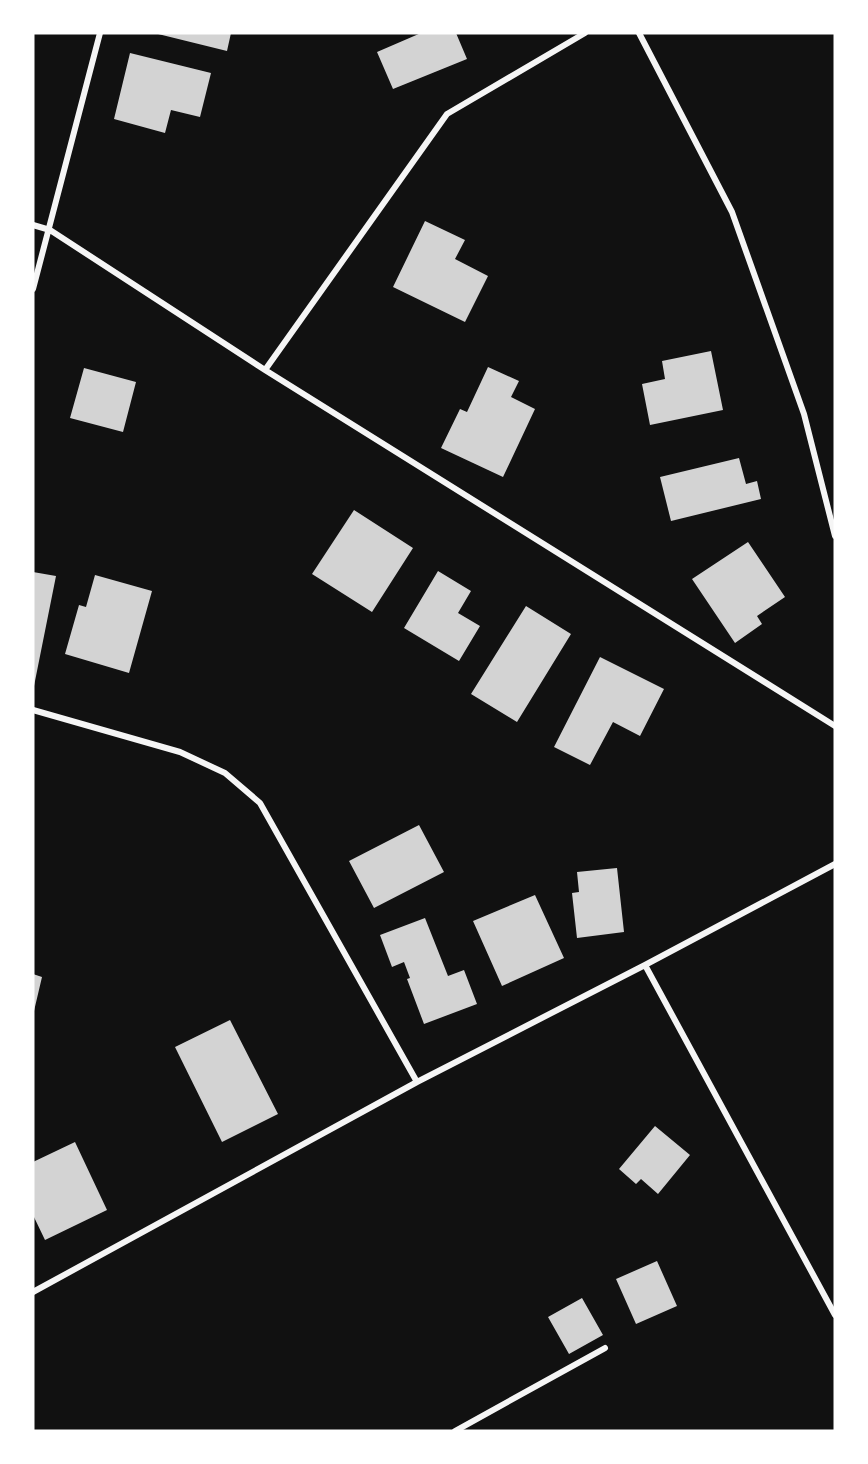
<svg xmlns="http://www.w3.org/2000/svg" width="868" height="1464" font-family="'DejaVu Sans',sans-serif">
  <rect width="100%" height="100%" fill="#111"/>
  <path fill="#d3d3d3" d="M154 33H231L227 51Z
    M421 33H456L467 59 393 89 377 52Z
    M130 53 211 73 200 117 171 110 165 133 114 119Z
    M425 221 465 240 455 259 488 276 465 322 393 287Z
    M711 351 723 410 650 425 642 384 665 379 662 361Z
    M488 367 519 381 511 397 535 409 503 477 441 448 460 409 467 412Z
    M84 368 136 382 123 432 70 418Z
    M739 458 746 484 757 481 761 499 671 521 660 477Z
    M354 510 413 548 372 612 312 574Z
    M748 542 785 597 757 616 762 624 735 643 692 579Z
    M438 571 471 591 458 613 480 626 459 661 404 628Z
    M33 572 56 576 34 686H33Z
    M95 575 152 591 129 673 65 654 79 605 86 607Z
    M526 606 571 634 517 722 471 694Z
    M600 657 664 689 640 736 613 722 590 765 554 747Z
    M419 825 444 872 374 908 349 861Z
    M617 868 624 932 577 938 572 893 579 892 577 872Z
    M535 895 564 958 502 986 473 921Z
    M425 918 448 976 464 970 477 1004 424 1024 407 979 410 978 404 962 392 967 380 935Z
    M33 974 42 977 34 1011H33Z
    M230 1020 278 1114 222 1142 175 1047Z
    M655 1126 690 1155 658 1194 641 1179 636 1184 619 1169Z
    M75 1142 107 1210 45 1240 33 1215V1162Z
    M657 1261 677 1306 636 1324 616 1279Z
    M582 1298 603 1335 569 1354 548 1317Z"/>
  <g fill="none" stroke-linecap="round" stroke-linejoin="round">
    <path stroke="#f5f5f5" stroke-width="6" d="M639 33 732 212 804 414 835 536
      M33 225 50 230 265 370 835 726
      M33 289 100 33
      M265 370 447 114 585 33
      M33 710 180 752 225 773 260 803 417 1082
      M645 965 835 1315
      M33 1292 417 1082 645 965 835 864
      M455 1431 605 1348"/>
  </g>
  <rect width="868" height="1464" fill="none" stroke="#ffffff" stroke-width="69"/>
</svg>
